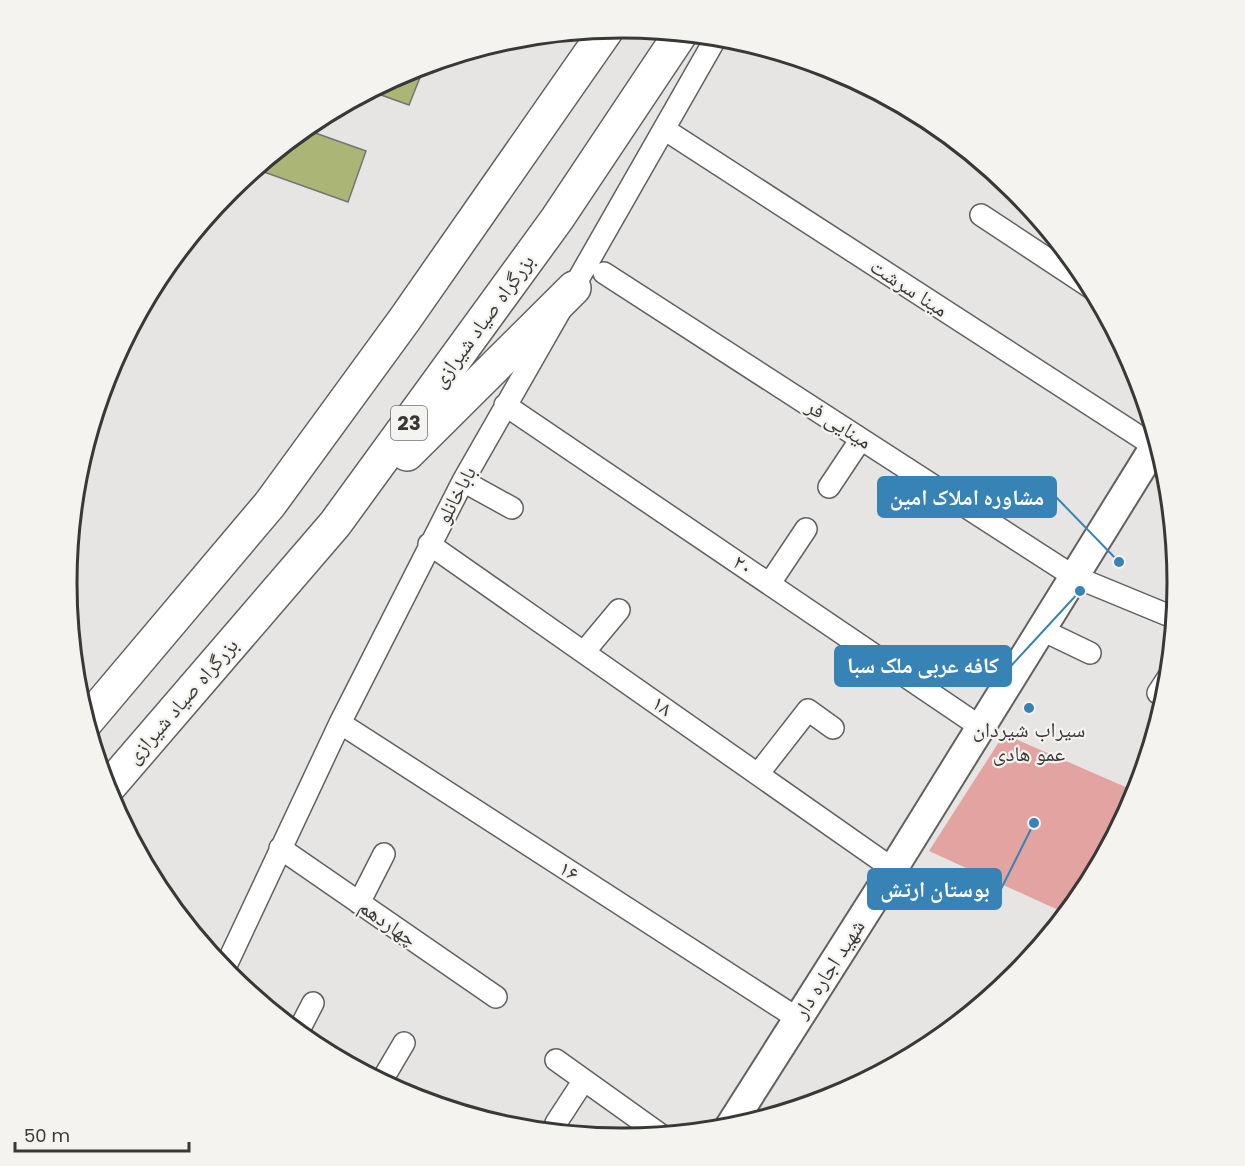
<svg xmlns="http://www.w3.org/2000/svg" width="1245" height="1166" font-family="Poppins,'Noto Naskh Arabic',sans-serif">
  <rect width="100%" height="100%" fill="#e7e5e3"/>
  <path fill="#e3a3a0" d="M1004 734 1137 792 1085 892 1067 914 929 851Z"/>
  <path fill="#abb575" stroke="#747472" stroke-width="1.5" d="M425 65 409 105 370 91 410 69Z
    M304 129 366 151 348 202 264 172 269 157Z"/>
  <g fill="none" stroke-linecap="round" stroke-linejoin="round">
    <defs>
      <path id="minor" d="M664 129 1154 446
        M981 215 1093 289
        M604 273 1073 576 1175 618
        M505 405 979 726
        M463 481 512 508
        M829 487 861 439
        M429 544 893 869
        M770 583 806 529
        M1040 629 1090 653
        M584 652 619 610
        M1166 697 1158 693 1169 676
        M340 723 797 1018
        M758 774 808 710 833 728
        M280 848 496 997
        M359 903 384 854
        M224 970 340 723 463 481 717 36
        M298 1032 313 1003
        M556 1060 661 1135
        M381 1082 404 1043
        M556 1123 584 1080"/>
      <path id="secondary" d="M728 1129 893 869 1158 441"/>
      <path id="trunk" d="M407 454 574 288
        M86 722 270 504 405 319 608 28
        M107 789 335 524 557 219 681 33"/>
    </defs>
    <use href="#minor" stroke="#62615f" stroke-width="24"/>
    <use href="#secondary" stroke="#62615f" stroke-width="32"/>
    <use href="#trunk" stroke="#62615f" stroke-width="36"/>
    <use href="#minor" stroke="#fff" stroke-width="21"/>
    <use href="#secondary" stroke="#fff" stroke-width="28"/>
    <use href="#trunk" stroke="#fff" stroke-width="33"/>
  </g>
  <circle fill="#3783b6" stroke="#f4f3f0" stroke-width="2" cx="1029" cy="708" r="6"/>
  <g text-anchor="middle" stroke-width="4.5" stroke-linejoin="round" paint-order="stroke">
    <rect fill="#f4f3f0" stroke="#70706e" stroke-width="1.5" x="391" y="406" width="36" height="34" rx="4.5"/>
    <g font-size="20" font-weight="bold" fill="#383837">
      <text x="409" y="430">23</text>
    </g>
    <g font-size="21" fill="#383837" stroke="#f4f3f0">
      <text transform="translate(909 288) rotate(33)" y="7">مینا سرشت</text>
      <text transform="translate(483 321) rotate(-54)" y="7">بزرگراه صیاد شیرازی</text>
      <text transform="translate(839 424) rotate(33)" y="7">مینایی فر</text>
      <text transform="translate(456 495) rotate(-62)" y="7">باباخانلو</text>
      <text transform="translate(743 565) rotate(34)" y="7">۲۰</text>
      <text transform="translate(182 701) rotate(-49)" y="7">بزرگراه صیاد شیرازی</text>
      <text transform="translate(662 706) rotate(35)" y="7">۱۸</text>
      <text transform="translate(569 871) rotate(33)" y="7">۱۶</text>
      <text transform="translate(388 923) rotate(35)" y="7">چهاردهم</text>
      <text transform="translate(829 969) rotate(-57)" y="7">شهید اجاره دار</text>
    </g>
    <g font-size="21" fill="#383837" stroke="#f4f3f0">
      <text x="1029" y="737">سیراب شیردان<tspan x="1029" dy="24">عمو هادی</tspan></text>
    </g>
  </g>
  <path d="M0 0H1245V1166H0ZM77 583a545 545 0 1 1 1090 0a545 545 0 1 1-1090 0Z" fill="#f4f3f0" fill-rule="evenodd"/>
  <path fill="none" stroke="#383837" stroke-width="3" d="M77 583a545 545 0 1 1 1090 0a545 545 0 1 1-1090 0Z"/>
  <path fill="none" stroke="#3783b6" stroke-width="2" d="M1119 562L1056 497M1080 591L1011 666M1034 823L1001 889"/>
  <g fill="#3783b6" stroke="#f4f3f0" stroke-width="2">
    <circle cx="1119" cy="562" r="6"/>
    <circle cx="1080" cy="591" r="6"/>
    <circle cx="1034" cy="823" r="6"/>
  </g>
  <g fill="#3783b6" stroke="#3783b6" stroke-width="2">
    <rect x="878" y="477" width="178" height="40" rx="6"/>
    <rect x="835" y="646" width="176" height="40" rx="6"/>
    <rect x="868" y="869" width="133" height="40" rx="6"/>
  </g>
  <g font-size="22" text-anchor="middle" font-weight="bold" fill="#fff">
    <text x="967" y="505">مشاوره املاک امین</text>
    <text x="923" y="673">کافه عربی ملک سبا</text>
    <text x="935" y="897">بوستان ارتش</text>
  </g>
  <path d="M15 1142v9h174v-9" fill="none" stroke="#383837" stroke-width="3"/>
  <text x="24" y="1142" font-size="18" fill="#383837" stroke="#f4f3f0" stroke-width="4.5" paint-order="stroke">50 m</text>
</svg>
